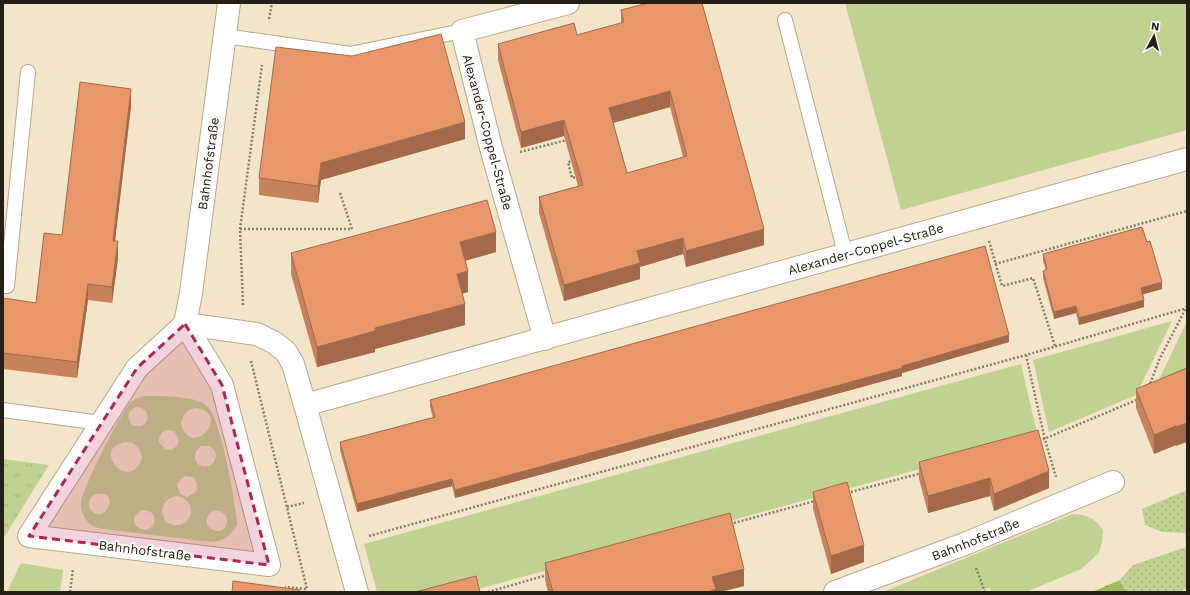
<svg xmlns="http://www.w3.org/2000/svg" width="1190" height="595" font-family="'Work Sans',sans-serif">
  <defs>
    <pattern id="forest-firs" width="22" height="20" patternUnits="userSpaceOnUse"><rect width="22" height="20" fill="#a4b861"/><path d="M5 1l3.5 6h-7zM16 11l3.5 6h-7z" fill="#85954f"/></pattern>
    <pattern id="park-tufts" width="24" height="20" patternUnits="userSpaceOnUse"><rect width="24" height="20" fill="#c1d191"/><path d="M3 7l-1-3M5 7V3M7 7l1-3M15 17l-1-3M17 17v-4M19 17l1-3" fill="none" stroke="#a6b37c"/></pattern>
    <pattern id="garden-dots" width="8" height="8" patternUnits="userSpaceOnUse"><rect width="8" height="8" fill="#c1d191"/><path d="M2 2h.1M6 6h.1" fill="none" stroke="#a6b37c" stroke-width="1.8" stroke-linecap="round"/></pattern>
  </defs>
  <rect width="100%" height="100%" fill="#f3e5ca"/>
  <path fill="#c1d191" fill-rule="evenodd" d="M845 3H1187V130L901 210Z
    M1172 321 1136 395 1049 432 1033 360Z
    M1187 321V375L1155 388Z
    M1021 364 1038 437 467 592H377L364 544Z
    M143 396C160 396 197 395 208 407 221 420 236 505 237 525 226 541 221 543 202 541L103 529C99 528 94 527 91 525 85 520 80 510 81 503 82 490 122 409 132 401 135 399 140 397 143 396ZM136 407C148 407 152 420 142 426H133C126 419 127 411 136 407ZM196 408C232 413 193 460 181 425 182 416 186 409 196 408ZM168 430 174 431 179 440 177 446 171 450 165 449 159 442V438L162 432ZM125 442C135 442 140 448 142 457 132 495 89 449 125 442ZM201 446H209C226 455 208 475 197 463 194 459 195 455 196 451ZM185 476 192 477C197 481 199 486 196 492L187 497 180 494 177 485 180 480ZM96 494C122 489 105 527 91 510 86 504 90 497 96 494ZM177 496C203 502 189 536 166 522 158 510 163 498 177 496ZM141 510C164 509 154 537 139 528 134 525 134 522 134 517ZM213 511C219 510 224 512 227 518 229 543 192 527 213 511Z
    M1073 514C1089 515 1094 518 1103 530L1102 542 1099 553 1081 569 1026 592H991L990 588 975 592H883Z
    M21 563 63 570 60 592H7Z"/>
  <path fill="url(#forest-firs)" d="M1120 580 1126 592H1092Z"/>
  <path fill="url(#park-tufts)" d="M3 459 49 465 3 539Z"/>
  <path fill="url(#garden-dots)" d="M1187 490V588L1179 592H1126L1120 580 1133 565 1186 547 1185 533 1162 532 1145 525 1142 509Z"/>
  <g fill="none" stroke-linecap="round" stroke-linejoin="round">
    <defs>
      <path id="lane" d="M785 20 845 253
        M225 36 350 54 462 31
        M3 286H7L28 72
        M3 410 101 423"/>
      <g id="street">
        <path id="s1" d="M185 324 222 385 269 565 29 536 137 368 185 324 191 293 229 3"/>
        <path d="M185 324 257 334 275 343 286 352 293 364 305 405 357 592"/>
        <path d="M545 339 491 148 462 31 568 3"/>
        <path id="s2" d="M305 405 1187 159"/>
        <path id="s3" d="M835 592 967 543 1113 482"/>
      </g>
    </defs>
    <use href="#lane" stroke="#b5a88f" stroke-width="16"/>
    <use href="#street" stroke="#b5a88f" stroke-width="24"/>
    <path stroke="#877e6c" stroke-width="2.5" stroke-dasharray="2 2" stroke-linecap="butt" d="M269 19 272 3
      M520 152 567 140
      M583 159 587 174 572 178 568 162Z
      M240 229H352L340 193
      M989 241 1002 286 1033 278 1055 346
      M995 264 1187 211
      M243 305 240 229 262 65
      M1026 355 1045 440 1056 477
      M251 361 307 589 285 587
      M1149 387 1159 360 1187 306
      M1039 441 1139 399
      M847 493 922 473
      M287 507 304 503
      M730 524 815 501
      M369 536 1026 355 1187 308
      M976 568 985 592
      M70 592 73 569
      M488 592 547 575"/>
    <use href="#lane" stroke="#fff" stroke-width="14"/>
    <use href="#street" stroke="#fff" stroke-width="22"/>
  </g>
  <path fill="#c8825b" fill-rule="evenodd" d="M621 10 764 245 686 267 683 254 640 267V279L564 301 539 213V197L578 186 564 136 521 148 498 60V44L577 35 621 23ZM670 107 683 157 627 173 613 123Z
    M131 106 115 241 118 258 112 303 88 300 77 378 3 369V298L36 303 62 235Z
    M465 139 321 180 318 203 259 195V178Z
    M496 252 465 261 468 292 462 294 465 325 375 349V352L317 367 291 274V253Z
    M1043 254 1162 289 1143 294 1144 307 1079 325 1076 313 1054 319 1043 278V271L1046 270 1043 261Z
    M1009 342 902 373V376L455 498 452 486 357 512 340 450V442L433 418 430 407V400Z
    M1187 368 1176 446V445L1154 454 1136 408V389Z
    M919 462 1049 488 994 511 990 496 928 513 919 479Z
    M813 492 864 562 831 574 813 509Z
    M545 563 744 586 720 592H548L545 580Z"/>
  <path fill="#a26a4a" d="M131 89V106L113 257V241Z
    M670 91V107L609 124V108Z
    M564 120V136L521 148V132Z
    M465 122V139L321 180 318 203V186L321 163Z
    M764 229V245L686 267V251Z
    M496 232V252L460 262V242Z
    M683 238V254L640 267V279L564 301V285L637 251Z
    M118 241V258L112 303V287Z
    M468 271V292L457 295V274Z
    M1162 282V289L1141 295V288Z
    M88 284V300L77 378V362Z
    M1144 300V307L1079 325V318Z
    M465 304V325L375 349V352L317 367V347L375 328Z
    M1076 306V313L1054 319V312Z
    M1009 335V342L902 373V376L455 498V490Z
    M1187 423V442L1176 446V427Z
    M1176 426V445L1154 454V435Z
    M1049 471V488L994 511V494Z
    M990 478V496L928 513V496Z
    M452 479V486L357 512V504Z
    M864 545V562L831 574V556Z
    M744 569V586L720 592H708L712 577Z"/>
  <path fill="#e8976a" stroke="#a26a4a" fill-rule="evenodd" d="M648 3H702L764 229 686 251 683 238 637 251 640 263 564 285 539 197 583 185 564 120 521 132 498 44 574 23 577 35 624 22 621 10ZM670 91 687 156 627 173 609 108Z
    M441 34 465 122 321 163 318 186 259 178 276 47 352 56Z
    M80 82 131 89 113 241H118L112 287 88 284 77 362 3 353V298L36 303 44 233 62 235Z
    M487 200 496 232 460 242 468 271 457 274 465 304 375 328V331L317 347 291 253Z
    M1142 227 1147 242 1150 241 1162 282 1141 288 1144 300 1079 318 1076 306 1054 312 1043 271 1047 269 1043 254Z
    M985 246 1009 335 902 366V368L455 490 452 479 357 504 340 442 435 417 430 400Z
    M1187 368V423L1176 427V426L1154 435 1136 389Z
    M1038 430 1049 471 994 494 990 478 928 496 919 462Z
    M847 482 864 545 831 556 813 492Z
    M730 513 744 569 712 577 716 589 708 592H553L545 563Z
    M476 576 480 592H415Z
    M233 581 300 590 299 592H232Z"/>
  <path fill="#b32356" fill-opacity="0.2" stroke="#b32356" stroke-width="3" stroke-dasharray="8 5" stroke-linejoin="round" d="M185 324 222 385 269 565 29 536 137 368Z"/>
  <g text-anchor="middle" stroke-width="4" stroke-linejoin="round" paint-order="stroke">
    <g font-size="13" fill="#252016" stroke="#fff">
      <text transform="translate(488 132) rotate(75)" y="5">Alexander-Coppel-Straße</text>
      <text dy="5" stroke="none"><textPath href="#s1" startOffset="926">Bahnhofstraße</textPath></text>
      <text dy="5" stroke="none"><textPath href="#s2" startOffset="582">Alexander-Coppel-Straße</textPath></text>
      <text dy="5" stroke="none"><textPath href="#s3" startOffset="150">Bahnhofstraße</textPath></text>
      <text transform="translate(145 550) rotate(7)" y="5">Bahnhofstraße</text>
    </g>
  </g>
  <rect width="1190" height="595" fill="none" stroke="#252016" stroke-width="8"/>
  <g transform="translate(1154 36) rotate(7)" stroke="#ffffff" stroke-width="3" paint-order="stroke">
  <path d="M0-3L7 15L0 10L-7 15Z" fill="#252016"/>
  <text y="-6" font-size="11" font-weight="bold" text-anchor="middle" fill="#252016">N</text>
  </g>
</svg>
